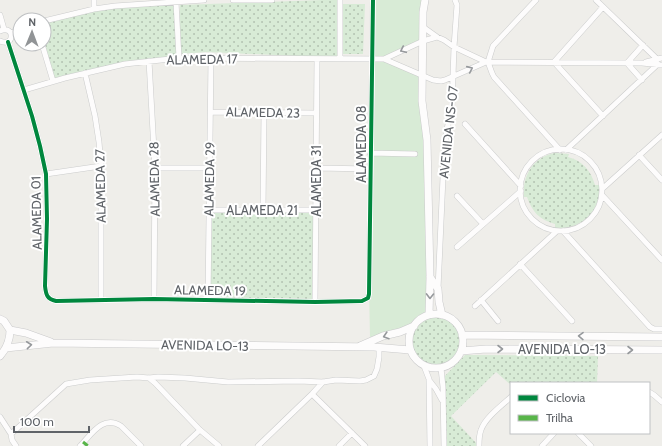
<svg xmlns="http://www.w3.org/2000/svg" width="662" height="446" font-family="Cabin,sans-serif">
  <defs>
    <pattern id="park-dots" width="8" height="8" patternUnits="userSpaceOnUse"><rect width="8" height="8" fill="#d8ebd6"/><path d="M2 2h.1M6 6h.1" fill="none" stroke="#b2c2b1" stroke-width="1.8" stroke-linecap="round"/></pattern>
  </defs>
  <rect width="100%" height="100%" fill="#efeeea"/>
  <path fill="#d8ebd6" d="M372 0H426L423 41 384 59 423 75 429 315 414 326 383 336 370 337 369 289Z"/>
  <path fill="url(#park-dots)" d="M322 0H340L341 4H365L363 54H340V58L207 52 179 54V58L149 61 53 81 44 44V22L115 6 176 2 179 42 180 5Z
    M555 153 569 154 568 157C583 161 591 171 595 185H599C602 211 581 230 555 228V224C539 219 533 213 527 197H524C522 176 533 157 555 153Z
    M209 210H316L315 302 208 300Z
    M409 341a27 27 0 1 1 54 0a27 27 0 1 1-54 0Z
    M465 355 598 356 597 383H511V385L496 372 451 416 479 446H443V378Z"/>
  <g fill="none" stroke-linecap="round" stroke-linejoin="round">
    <defs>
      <path id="street" d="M233 0H272
        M536 0 493 46 488 62 492 73 494 77 560 150
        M596 0 657 59
        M176 2 179 58
        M94 9V0
        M0 15 4 29
        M44 21 94 9 115 6 204 0
        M423 27 437 37 444 40 454 47 486 62 642 63 662 65
        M0 31C15 24 15 48 0 41
        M11 33 20 30
        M8 42 32 116 40 146 46 174 47 219 45 286C46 295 47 299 56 301L154 299 315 302 362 301 368 298 369 294 373 0
        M42 44 53 81
        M340 58V0
        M384 59 423 41 437 37
        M149 61 155 168 154 299
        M646 62 662 58
        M85 73 95 116 99 142 101 166V300
        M642 80 627 63 643 45
        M24 90 65 78 125 64 179 58 384 59 433 80 441 81 445 80 486 62
        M210 112 316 113
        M603 116 554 62 603 7
        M465 124 521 186
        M520 190a41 41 0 1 1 82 0a41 41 0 1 1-82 0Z
        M566 150 658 64
        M370 153 415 154
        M639 155 662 180
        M155 168H210
        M316 168 371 169
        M46 174 101 166
        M602 189 662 135
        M602 195 662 260
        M457 196 483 224
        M209 210H316
        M263 210 264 112
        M563 231 650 327 654 329H662
        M457 247 521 191
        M520 264 572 321
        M438 289 444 155 447 129 452 106 454 47 457 5 455 0
        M208 300 211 58
        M481 300 498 321
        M315 302 317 59
        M475 306 557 231
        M424 366 429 379 430 446
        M441 368 443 387 444 446
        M149 378 155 383 200 430 219 446
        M429 380 436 389 442 400
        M649 392 654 395 662 402
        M312 394 365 446
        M0 417 11 434 12 440 16 446
        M578 433 591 446
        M11 434 66 384 90 380 137 377 149 378 158 377 185 378 228 382 298 381 323 382 336 380 360 381 366 380 374 376 377 369 379 357V348
        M80 446C91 435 103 414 121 426L141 446
        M183 446 200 430
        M258 446 312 394 323 382
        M339 446 352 433
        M479 446C479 441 479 435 481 430 485 418 501 406 511 397
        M542 446 554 433"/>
      <path id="secondary" d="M425 0 423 12 422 101 427 140 430 277 429 315
        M430 277 438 289 439 302 442 315
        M409 341a27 27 0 1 1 54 0a27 27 0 1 1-54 0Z
        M0 319 4 321 10 330C10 340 7 348 0 356
        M10 330 26 333 51 342
        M462 335 662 337
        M360 346 383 336 400 332 414 326
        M6 348 53 343 374 347 410 350
        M461 351 486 349 662 350"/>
    </defs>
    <use href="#street" stroke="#cbcccc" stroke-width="6"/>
    <use href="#secondary" stroke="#cacacb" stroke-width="8"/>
    <use href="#street" stroke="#fdfcfc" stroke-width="5"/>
    <use href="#secondary" stroke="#fdfcfc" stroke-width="7"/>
    <path stroke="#58b549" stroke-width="3" stroke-dasharray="6 3" stroke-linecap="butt" d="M83 442 88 446"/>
    <defs>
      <path id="cycleway" d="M8 42 32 116 40 146 46 174 47 219 45 286C46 295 47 299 56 301L154 299 315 302 362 301 368 298 369 294 373 0"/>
    </defs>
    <use href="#cycleway" stroke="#fff" stroke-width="6"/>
    <use href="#cycleway" stroke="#00873e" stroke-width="4"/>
  </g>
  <defs><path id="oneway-chevron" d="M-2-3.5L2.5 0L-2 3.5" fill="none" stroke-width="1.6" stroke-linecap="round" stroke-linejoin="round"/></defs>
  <g stroke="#96999c">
    <use href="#oneway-chevron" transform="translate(403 50) rotate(155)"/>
    <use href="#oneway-chevron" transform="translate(470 69) rotate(-24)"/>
    <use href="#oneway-chevron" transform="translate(430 296) rotate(91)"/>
    <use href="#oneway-chevron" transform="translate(386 336) rotate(163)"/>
    <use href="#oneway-chevron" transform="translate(581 336) rotate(-179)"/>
    <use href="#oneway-chevron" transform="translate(29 345) rotate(-6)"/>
    <use href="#oneway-chevron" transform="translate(500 349)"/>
    <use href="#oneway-chevron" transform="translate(630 350)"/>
  </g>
  <g text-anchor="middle" stroke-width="4" stroke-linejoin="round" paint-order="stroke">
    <g font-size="13" fill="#5f6368" stroke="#fff">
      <text transform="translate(202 59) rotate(-1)" y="5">ALAMEDA 17</text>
      <text transform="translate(263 112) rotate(1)" y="5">ALAMEDA 23</text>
      <text transform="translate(448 132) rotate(-84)" y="5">AVENIDA NS-07</text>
      <text transform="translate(361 144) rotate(-90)" y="5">ALAMEDA 08</text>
      <text transform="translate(154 179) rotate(-91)" y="5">ALAMEDA 28</text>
      <text transform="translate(209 179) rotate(-89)" y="5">ALAMEDA 29</text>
      <text transform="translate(316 181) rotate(-90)" y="5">ALAMEDA 31</text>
      <text transform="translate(100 186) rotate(-91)" y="5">ALAMEDA 27</text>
      <text x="262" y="215">ALAMEDA 21</text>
      <text transform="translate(36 213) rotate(-91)" y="5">ALAMEDA 01</text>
      <text transform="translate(210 290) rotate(1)" y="5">ALAMEDA 19</text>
      <text transform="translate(205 345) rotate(1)" y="5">AVENIDA LO-13</text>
      <text x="562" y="354">AVENIDA LO-13</text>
    </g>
  </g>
  <rect x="510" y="382" width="140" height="52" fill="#ffffff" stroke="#bfc1c3"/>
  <rect x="518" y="395" width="20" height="6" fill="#00873e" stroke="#bfc1c3"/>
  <text x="546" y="402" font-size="12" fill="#5f6368">Ciclovia</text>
  <rect x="518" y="415" width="20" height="6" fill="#58b549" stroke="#bfc1c3"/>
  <text x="546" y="422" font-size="12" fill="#5f6368">Trilha</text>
  <g transform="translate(32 32) rotate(1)"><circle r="19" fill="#ffffff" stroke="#bfc1c3"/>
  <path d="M0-3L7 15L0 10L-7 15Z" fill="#919496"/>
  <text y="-6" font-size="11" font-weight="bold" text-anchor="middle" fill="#5f6368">N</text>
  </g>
  <path d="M14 426v6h75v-6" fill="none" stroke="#5f6368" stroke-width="2"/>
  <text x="20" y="426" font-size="12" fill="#5f6368" stroke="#ffffff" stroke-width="3" paint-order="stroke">100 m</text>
</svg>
